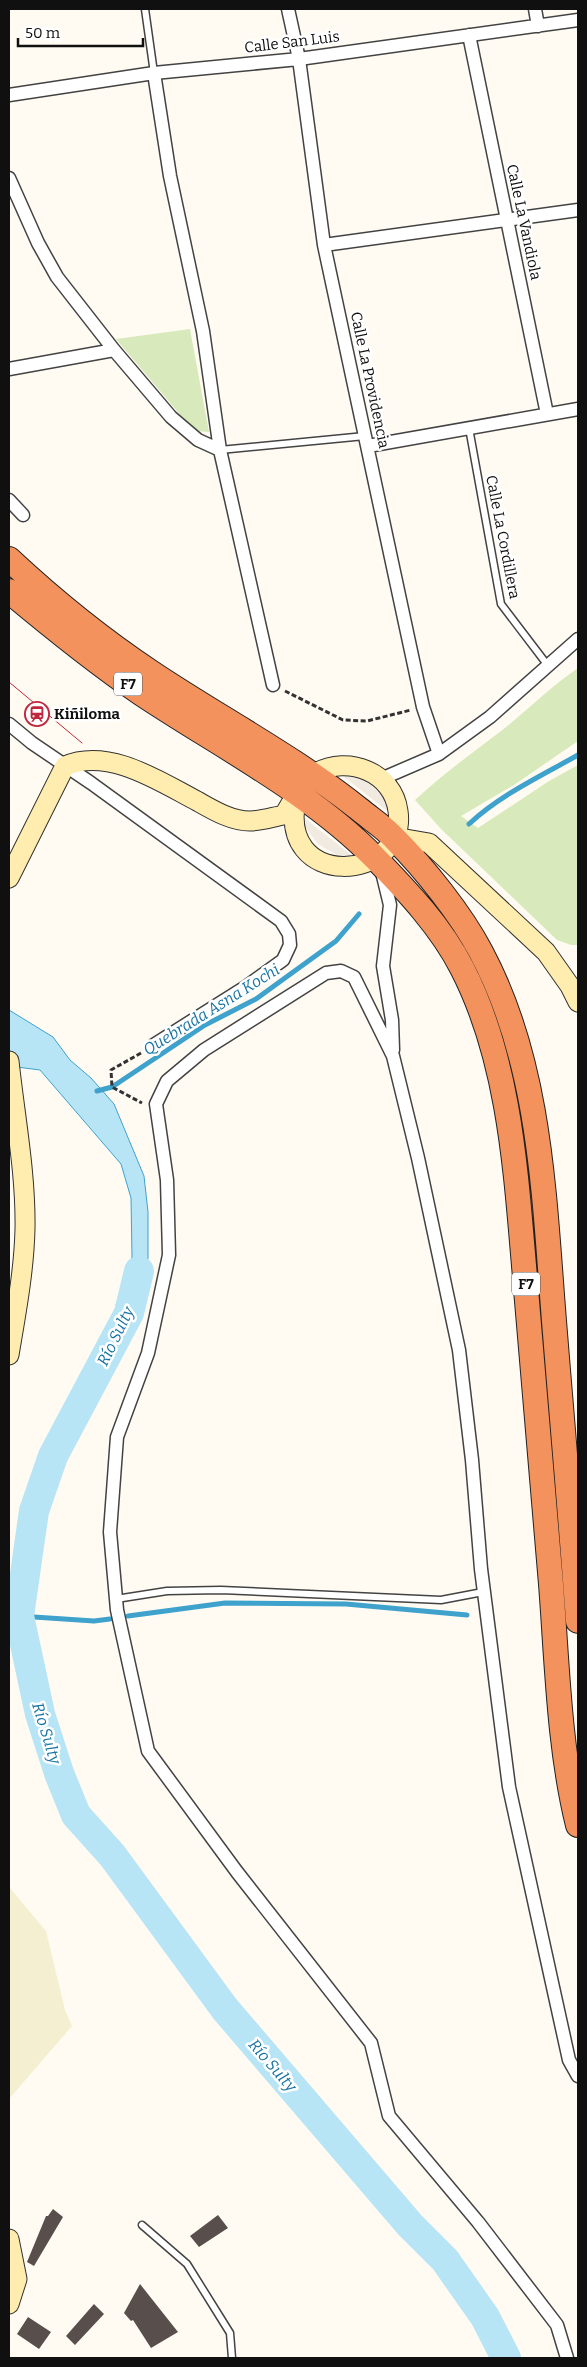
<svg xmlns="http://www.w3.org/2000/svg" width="587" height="2367" font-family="Bitter,serif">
  <rect width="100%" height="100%" fill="#fffbf2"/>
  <path fill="#f5efd2" d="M9 1887 46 1931 65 2010 72 2026 9 2099Z"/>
  <path fill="#d8eabb" d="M190 329 209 432 196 431 182 417 116 339Z
    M578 668V741L514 785 461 816 478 828 549 781 578 765V945H571L557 940 441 829 415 800C443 774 472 753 501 731 528 710 551 686 578 668Z"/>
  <path fill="#f0eae0" d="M338 772 357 775 372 786 385 800 391 814Z
    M303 817 355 858 337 855 318 844 306 828Z"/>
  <path fill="#b7e5f6" stroke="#3ea2cd" d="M9 1010 53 1037 70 1060 91 1078 114 1104 144 1176 148 1212V1258L139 1312 116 1305 132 1257 131 1198 121 1164 40 1070 9 1066Z"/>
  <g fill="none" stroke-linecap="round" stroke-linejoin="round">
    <path stroke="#3ea2cd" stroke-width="5" d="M469 824C500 795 541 776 578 755
      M97 1091 112 1087 205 1025 256 999 336 941 359 914
      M19 1616 94 1621 110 1619
      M128 1616 225 1603 346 1604 467 1615"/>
    <path stroke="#b7e5f6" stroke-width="30" d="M139 1271 129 1313 53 1456 34 1511 19 1616 40 1714 59 1773 76 1815 112 1855 225 2009 410 2225 445 2260 485 2317 506 2358"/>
  </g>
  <path fill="#584f4c" d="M53 2209 63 2217 34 2266 27 2262 46 2216H48Z
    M218 2215 228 2228 199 2247 190 2236Z
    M140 2284 178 2332 151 2348 133 2320 131 2321 124 2313Z
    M94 2304 104 2314 75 2345 66 2336Z
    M28 2317 51 2332 39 2349 17 2334Z"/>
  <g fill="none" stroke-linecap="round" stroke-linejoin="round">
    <defs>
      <path id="lane" d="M145 9 154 73
        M469 428 501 604 549 667
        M220 450 365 436
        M116 1599 167 1591 221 1590 441 1600 483 1592
        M142 2225 187 2264 230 2333 232 2358"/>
      <path id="street" d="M288 9 299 59 324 245 423 707 439 754
        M535 9 538 26
        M469 35 547 414
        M154 73 170 176 203 331 220 450 273 685
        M9 95 154 73 299 59 578 20
        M9 178 38 243 57 277 114 350 171 417 198 440 220 450
        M324 245 578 210
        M9 369 114 350
        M368 446 578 409
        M9 500 23 515
        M9 724 32 743 91 783 281 921 289 934 290 945 283 960 247 986 152 1046
        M381 779 439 754 490 717 578 639
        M382 872 390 905 383 966 392 1020 393 1050
        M567 2358 557 2325 478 2222 389 2116 371 2043 237 1872 148 1751 117 1610 110 1532 117 1437 148 1353 169 1255 167 1180 156 1104 167 1081 204 1050 326 973 341 971 354 977 393 1056 418 1158 459 1350 472 1460 481 1569 509 1787 569 2060 578 2076"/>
      <path id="secondary" d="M394 837 429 843 546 952 570 986 578 1002
        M9 878 65 766C108 747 159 781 197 801 213 810 231 821 250 821 261 821 273 817 284 815 293 801 301 782 316 773 348 755 393 772 398 811 409 882 273 893 297 795
        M9 1061C15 1117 26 1174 25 1229 24 1271 16 1313 9 1355
        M9 2239 17 2279 9 2304"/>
      <path id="highway" d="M9 559C54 601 101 639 152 673 221 719 294 757 359 809 371 819 384 827 394 838 425 869 461 914 481 952 541 1064 544 1197 554 1321 562 1421 571 1521 578 1621
        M9 591C52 627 95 662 142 694 220 746 311 792 376 859 408 892 441 927 462 968 507 1055 515 1159 523 1254 532 1364 542 1474 551 1584 557 1662 559 1749 578 1825"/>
    </defs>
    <use href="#lane" stroke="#434343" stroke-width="9"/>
    <use href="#street" stroke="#434343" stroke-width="15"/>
    <use href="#secondary" stroke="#323232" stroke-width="21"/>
    <use href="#highway" stroke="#212121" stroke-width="26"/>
    <path stroke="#323232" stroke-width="3" stroke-dasharray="5 2.5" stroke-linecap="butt" d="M285 691 343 720 367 721 411 710
      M141 1053 111 1070 112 1087 142 1103"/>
    <use href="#lane" stroke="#fff" stroke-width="6"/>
    <use href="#street" stroke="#fff" stroke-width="12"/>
    <use href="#secondary" stroke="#feedae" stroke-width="19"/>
    <use href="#highway" stroke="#f3925c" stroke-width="24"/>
    <path stroke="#c0273d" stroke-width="1" d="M9 682 82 743"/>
  </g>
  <defs>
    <symbol id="station-ring" viewBox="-11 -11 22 22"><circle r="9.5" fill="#fff" stroke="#c0273d" stroke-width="1.5"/><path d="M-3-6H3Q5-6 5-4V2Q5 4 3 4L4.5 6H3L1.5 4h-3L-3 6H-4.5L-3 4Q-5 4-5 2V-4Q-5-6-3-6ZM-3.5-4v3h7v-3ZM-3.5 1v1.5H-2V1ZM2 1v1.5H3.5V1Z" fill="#c0273d"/></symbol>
  </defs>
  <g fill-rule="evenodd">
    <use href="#station-ring" x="23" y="700" width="28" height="28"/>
  </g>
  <g text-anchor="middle" stroke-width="5" stroke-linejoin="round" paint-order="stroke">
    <g fill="#fff" stroke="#585858" stroke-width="1">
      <rect x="114" y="672.5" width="28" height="23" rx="4"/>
      <rect x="512" y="1272.5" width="28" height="23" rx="4"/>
    </g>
    <g font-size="14" font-weight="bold" fill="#101010">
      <text x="128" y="689">F7</text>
      <text x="526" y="1289">F7</text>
    </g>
    <g font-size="15" fill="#101010" stroke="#fff">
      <text transform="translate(292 42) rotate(-7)" y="5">Calle San Luis</text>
      <text transform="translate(524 222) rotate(78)" y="5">Calle La Vandiola</text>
      <text transform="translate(370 380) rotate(78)" y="5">Calle La Providencia</text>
      <text transform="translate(503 537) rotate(79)" y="5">Calle La Cordillera</text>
    </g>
    <g font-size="15" font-weight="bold" fill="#101010" stroke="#fff" text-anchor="start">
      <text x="54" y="719">Kiñiloma</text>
    </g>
    <g font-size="16" font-style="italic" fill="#1873a2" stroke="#fff">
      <text transform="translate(211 1009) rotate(-32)" y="6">Quebrada Asna Kochi</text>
      <text transform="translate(115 1336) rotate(-64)" y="6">Río Sulty</text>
      <text transform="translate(47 1733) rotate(73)" y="6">Río Sulty</text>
      <text transform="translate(273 2065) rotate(49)" y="6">Río Sulty</text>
    </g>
  </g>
  <rect width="587" height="2367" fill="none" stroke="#101010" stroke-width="20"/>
  <path d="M18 38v8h125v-8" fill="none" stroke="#101010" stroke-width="2.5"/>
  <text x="25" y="38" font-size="15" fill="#101010" stroke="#ffffff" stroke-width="4" paint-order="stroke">50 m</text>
</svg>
